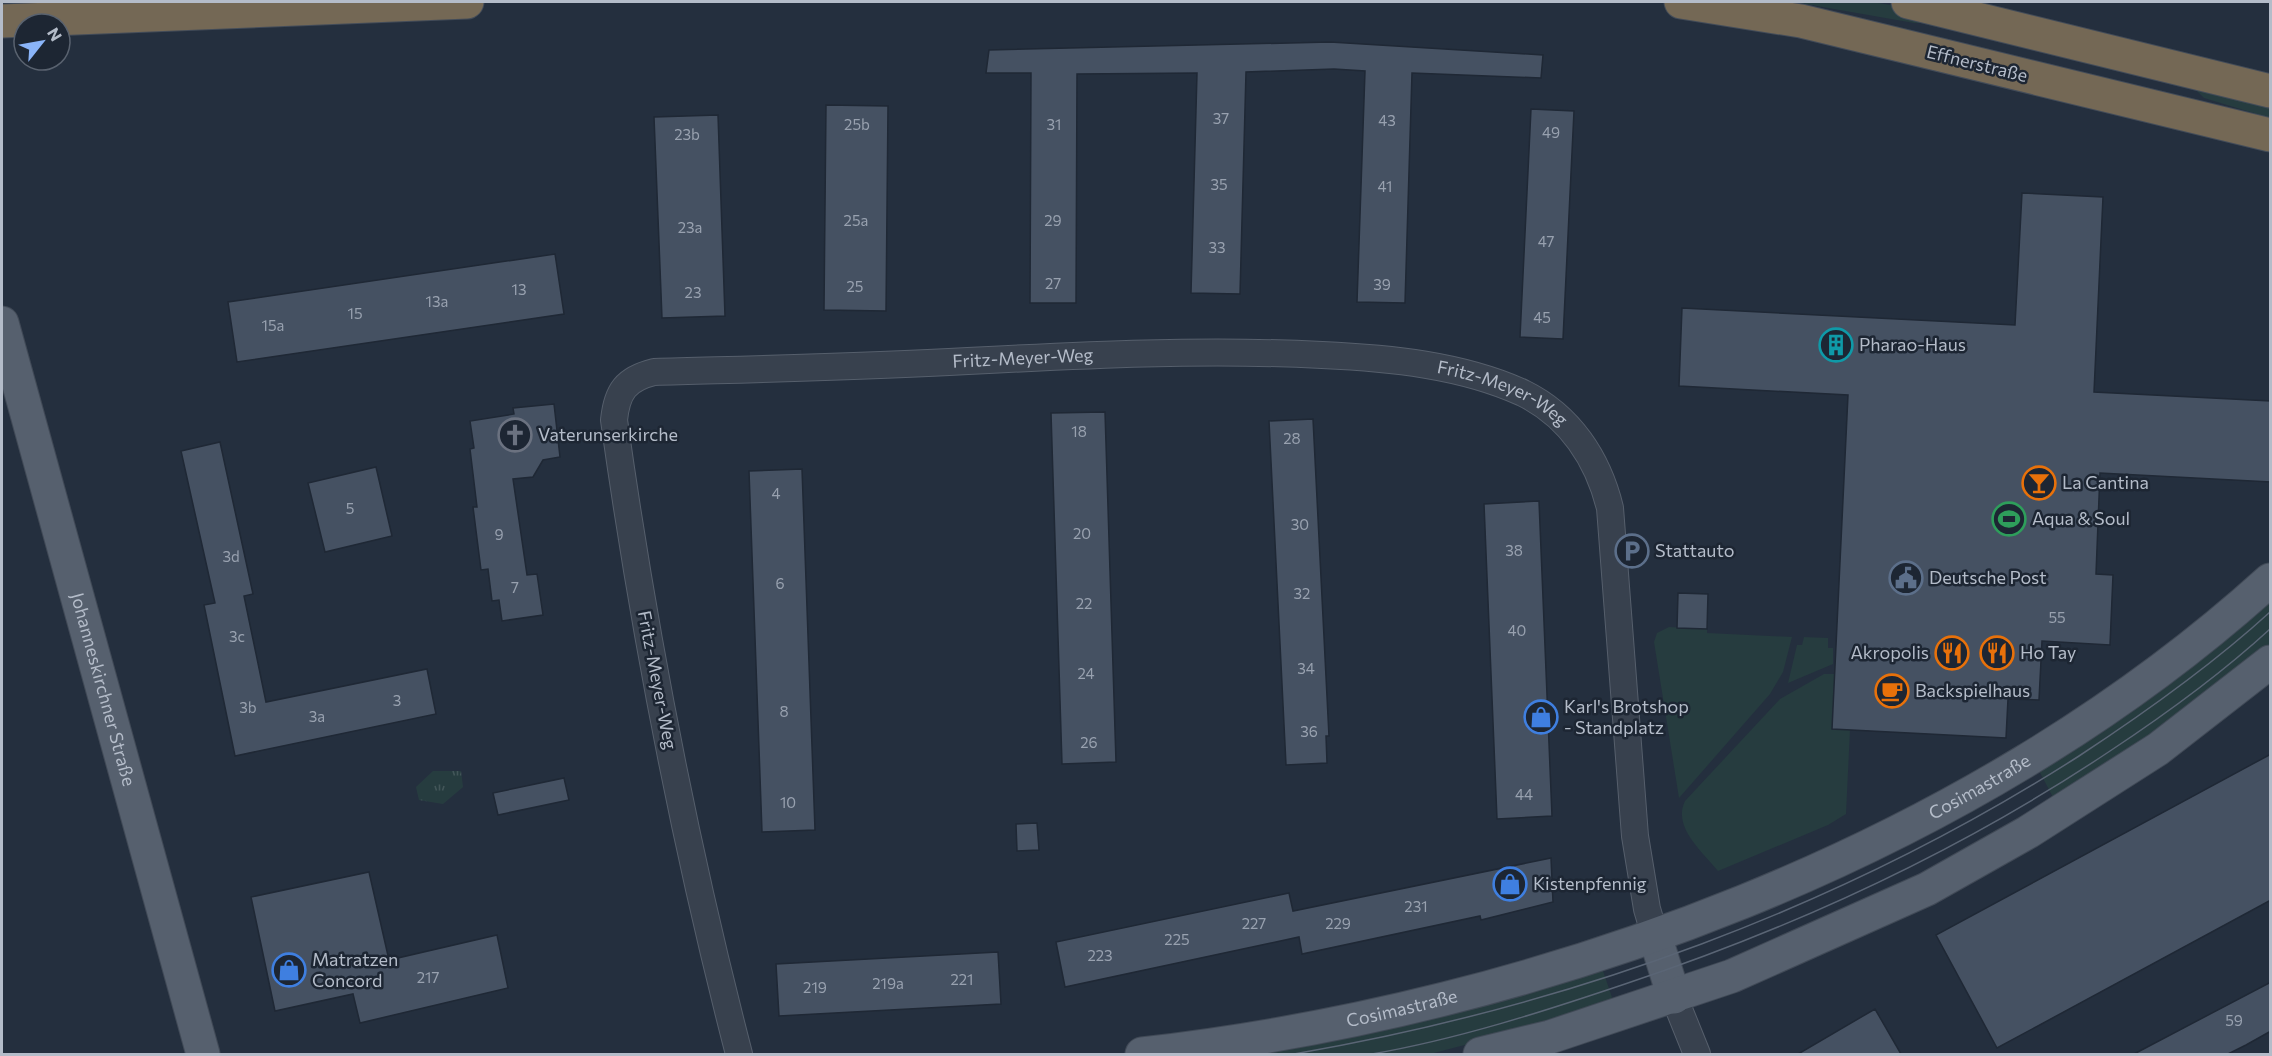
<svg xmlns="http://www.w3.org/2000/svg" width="2272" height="1056" font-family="Commissioner,sans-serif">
  <defs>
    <pattern id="park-tufts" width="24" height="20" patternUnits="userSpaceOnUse" patternTransform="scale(1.5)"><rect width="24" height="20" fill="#263c3f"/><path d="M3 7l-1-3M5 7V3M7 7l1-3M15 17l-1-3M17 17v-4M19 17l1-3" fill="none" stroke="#435659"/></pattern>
  </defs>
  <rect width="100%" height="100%" fill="#242f3e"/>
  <path fill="#263c3f" d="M1794 2H1873L1919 10 1938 23H1914Z
    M2194 88 2270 105V118L2204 98Z
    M2270 601V645L2232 678 2055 801 2037 767C2118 716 2200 667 2270 601Z
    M1669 627 1707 629V633L1792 637 1783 672 1770 694 1679 798 1654 642 1657 633Z
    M1804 637 1828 638V648H1833V664L1788 683 1797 645H1802Z
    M1824 674H1835L1832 729 1850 730 1846 814 1828 825 1718 871C1703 852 1672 827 1685 801L1780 699Z
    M1602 968 1615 1006 1430 1054H1220Z"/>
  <path fill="url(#park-tufts)" d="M433 771H461L463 787 443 804 419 800 416 787Z"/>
  <path fill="#455162" stroke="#1f2835" stroke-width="1.5" d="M1330 42 1543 55 1541 78 1412 73 1405 303 1357 302 1365 71 1334 69 1246 72 1240 294 1191 293 1197 73 1077 74 1076 303H1030L1031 73H986L989 50Z
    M826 105 888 106 886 311 824 310Z
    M1531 109 1574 111 1563 339 1520 337Z
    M718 115 725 316 662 318 654 117Z
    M2022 193 2103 197 2094 392 2271 401V482L2100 473 2096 574 2113 575 2110 645 2042 641 2039 700 2008 699 2006 738 1832 729 1848 395 1679 386 1682 308 2015 325Z
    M555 254 564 314 237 362 228 302Z
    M554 404 560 457 543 460 533 477 513 479 527 575 537 574 543 615 502 621 499 600 492 601 488 569 481 570 473 507H477L470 449 474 448 470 421 514 414 513 408Z
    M1105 412 1116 762 1062 764 1051 413Z
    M1313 419 1329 736H1326L1327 763 1286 765 1269 421Z
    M220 442 253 594 244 596 266 702 427 669 436 714 235 756 204 605 215 603 181 451Z
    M376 467 392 536 325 552 308 483Z
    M802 469 815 830 762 832 749 471Z
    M1539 501 1552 816 1497 819 1484 504Z
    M1678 593 1708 594 1707 629 1677 628Z
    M2271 754V900L1997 1048 1936 935Z
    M564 778 569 800 498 815 493 793Z
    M1037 823 1039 850 1017 851 1016 824Z
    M1551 858 1553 902 1481 920 1480 916 1302 954 1299 937 1065 987 1056 942 1289 893 1293 911Z
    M369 872 389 960 497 935 508 988 360 1023 353 994 275 1011 251 897Z
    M998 952 1001 1004 779 1016 776 964Z
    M2271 982V1031L2246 1045 2228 1054H2134Z
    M1875 1009 1901 1054H1798Z"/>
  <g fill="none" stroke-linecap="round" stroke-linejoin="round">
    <defs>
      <g id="minor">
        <path d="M1674 997 1697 1054"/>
        <path id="s1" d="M739 1054C685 846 644 633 614 420 617 391 626 379 654 372 759 369 863 367 968 361 1086 355 1204 349 1322 355 1389 358 1462 365 1523 393 1570 416 1598 459 1610 508L1635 836 1647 909 1655 936"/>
      </g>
      <g id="major">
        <path id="s2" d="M2 323 203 1054"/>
        <path d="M1655 936 1674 997"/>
        <path id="s3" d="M1142 1054C1540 1009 1971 851 2270 580"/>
        <path d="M1480 1054 1550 1037 1732 976 1927 889 2028 832 2158 749 2270 662"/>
      </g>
      <path id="highway" d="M1681 2 1801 21 2270 135
        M1908 2 2270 91
        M2 21 467 2"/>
    </defs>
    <use href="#minor" stroke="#565f6c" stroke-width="28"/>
    <use href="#major" stroke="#414a57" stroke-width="35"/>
    <use href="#highway" stroke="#434c59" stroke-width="35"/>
    <use href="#minor" stroke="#38414e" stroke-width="26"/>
    <use href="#major" stroke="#56606e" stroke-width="33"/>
    <use href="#highway" stroke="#746855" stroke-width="33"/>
    <path stroke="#5a6575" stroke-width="1.5" d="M1294 1054C1571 1006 1842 908 2079 756 2146 712 2211 666 2270 612
      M1372 1054C1458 1039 1542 1012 1625 984 1796 927 1959 852 2110 751 2166 714 2221 674 2270 629"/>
  </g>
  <defs>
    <symbol id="building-ring" viewBox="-11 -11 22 22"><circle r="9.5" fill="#1d2633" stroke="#0f9aa8" stroke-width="1.5"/><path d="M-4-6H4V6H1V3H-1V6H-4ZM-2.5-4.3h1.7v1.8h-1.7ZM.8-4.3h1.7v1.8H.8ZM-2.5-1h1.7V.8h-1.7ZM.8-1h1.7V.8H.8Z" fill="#0f9aa8"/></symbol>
    <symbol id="church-ring" viewBox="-11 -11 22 22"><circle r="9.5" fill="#1d2633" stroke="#6b7280" stroke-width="1.5"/><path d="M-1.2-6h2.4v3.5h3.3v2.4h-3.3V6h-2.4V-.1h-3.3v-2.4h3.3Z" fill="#6b7280"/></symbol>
    <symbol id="bar-ring" viewBox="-11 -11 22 22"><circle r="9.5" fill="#1d2633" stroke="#e8710a" stroke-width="1.5"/><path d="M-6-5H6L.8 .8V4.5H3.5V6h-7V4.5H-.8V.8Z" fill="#e8710a"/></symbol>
    <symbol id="stadium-ring" viewBox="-11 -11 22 22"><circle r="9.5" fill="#1d2633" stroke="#2e9e5b" stroke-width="1.5"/><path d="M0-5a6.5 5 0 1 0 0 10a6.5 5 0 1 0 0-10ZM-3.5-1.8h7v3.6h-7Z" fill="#2e9e5b"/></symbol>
    <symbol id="parking-ring" viewBox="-11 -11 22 22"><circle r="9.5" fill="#1d2633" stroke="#5c6f8a" stroke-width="1.5"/><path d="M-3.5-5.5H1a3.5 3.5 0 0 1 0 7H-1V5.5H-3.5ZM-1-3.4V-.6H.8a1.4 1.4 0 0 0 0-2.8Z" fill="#5c6f8a"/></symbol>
    <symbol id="civic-ring" viewBox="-11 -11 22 22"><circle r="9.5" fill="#1d2633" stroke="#5c6f8a" stroke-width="1.5"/><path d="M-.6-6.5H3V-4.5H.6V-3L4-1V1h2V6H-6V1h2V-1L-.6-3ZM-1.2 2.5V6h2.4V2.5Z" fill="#5c6f8a"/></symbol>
    <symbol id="restaurant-ring" viewBox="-11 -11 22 22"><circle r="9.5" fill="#1d2633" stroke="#e8710a" stroke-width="1.5"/><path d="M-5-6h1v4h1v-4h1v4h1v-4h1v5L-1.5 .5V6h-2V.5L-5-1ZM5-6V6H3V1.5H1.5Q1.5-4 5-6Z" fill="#e8710a"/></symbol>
    <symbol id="cafe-ring" viewBox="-11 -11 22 22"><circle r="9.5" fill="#1d2633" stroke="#e8710a" stroke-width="1.5"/><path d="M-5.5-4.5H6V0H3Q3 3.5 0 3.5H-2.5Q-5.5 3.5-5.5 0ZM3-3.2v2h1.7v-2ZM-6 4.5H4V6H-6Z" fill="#e8710a"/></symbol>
    <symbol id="shop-ring" viewBox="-11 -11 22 22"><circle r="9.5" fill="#1d2633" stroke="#3f7fe0" stroke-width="1.5"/><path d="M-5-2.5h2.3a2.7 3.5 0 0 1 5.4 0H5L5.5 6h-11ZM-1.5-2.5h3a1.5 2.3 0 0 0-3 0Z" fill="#3f7fe0"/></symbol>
  </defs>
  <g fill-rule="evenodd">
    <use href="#building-ring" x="1817" y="326" width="38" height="38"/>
    <use href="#church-ring" x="496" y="416" width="38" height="38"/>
    <use href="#bar-ring" x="2020" y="464" width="38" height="38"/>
    <use href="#stadium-ring" x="1990" y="500" width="38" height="38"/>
    <use href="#parking-ring" x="1613" y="532" width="38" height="38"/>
    <use href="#civic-ring" x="1887" y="559" width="38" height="38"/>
    <use href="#restaurant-ring" x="1933" y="634" width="38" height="38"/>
    <use href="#restaurant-ring" x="1978" y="634" width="38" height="38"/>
    <use href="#cafe-ring" x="1873" y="672" width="38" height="38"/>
    <use href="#shop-ring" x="1522" y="698" width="38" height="38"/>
    <use href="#shop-ring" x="1491" y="865" width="38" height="38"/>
    <use href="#shop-ring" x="270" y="951" width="38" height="38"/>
  </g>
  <g text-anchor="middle" stroke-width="5" stroke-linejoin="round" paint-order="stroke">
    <g font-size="15" fill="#98a1af">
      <text x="1221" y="124">37</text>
      <text x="1387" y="126">43</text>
      <text x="857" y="130">25b</text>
      <text x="1054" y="130">31</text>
      <text x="1551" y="138">49</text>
      <text x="687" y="140">23b</text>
      <text x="1219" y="190">35</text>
      <text x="1385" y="192">41</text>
      <text x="856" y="226">25a</text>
      <text x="1053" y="226">29</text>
      <text x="690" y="233">23a</text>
      <text x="1546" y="247">47</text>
      <text x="1217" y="253">33</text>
      <text x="1053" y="289">27</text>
      <text x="1382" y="290">39</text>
      <text x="855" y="292">25</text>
      <text x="519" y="295">13</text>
      <text x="693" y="298">23</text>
      <text x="437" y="307">13a</text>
      <text x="355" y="319">15</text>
      <text x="1542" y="323">45</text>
      <text x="273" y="331">15a</text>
      <text x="1079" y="437">18</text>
      <text x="1292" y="444">28</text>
      <text x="776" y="499">4</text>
      <text x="350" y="514">5</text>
      <text x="1300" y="530">30</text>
      <text x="1082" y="539">20</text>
      <text x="499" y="540">9</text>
      <text x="1514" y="556">38</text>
      <text x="231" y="562">3d</text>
      <text x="780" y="589">6</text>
      <text x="515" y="593">7</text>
      <text x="1302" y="599">32</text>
      <text x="1084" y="609">22</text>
      <text x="2057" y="623">55</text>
      <text x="1517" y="636">40</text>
      <text x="237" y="642">3c</text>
      <text x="1306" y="674">34</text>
      <text x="1086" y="679">24</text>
      <text x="397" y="706">3</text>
      <text x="248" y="713">3b</text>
      <text x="784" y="717">8</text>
      <text x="317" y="722">3a</text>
      <text x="1309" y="737">36</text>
      <text x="1089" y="748">26</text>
      <text x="1524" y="800">44</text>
      <text x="788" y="808">10</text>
      <text x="1416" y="912">231</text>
      <text x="1254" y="929">227</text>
      <text x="1338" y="929">229</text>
      <text x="1177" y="945">225</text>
      <text x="1100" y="961">223</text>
      <text x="428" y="983">217</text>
      <text x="962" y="985">221</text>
      <text x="888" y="989">219a</text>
      <text x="815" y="993">219</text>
      <text x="2234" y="1026">59</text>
    </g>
    <g font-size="18" fill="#b4bcc9" stroke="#1d2633">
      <text transform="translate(1977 64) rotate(14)" y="6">Effnerstraße</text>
      <text dy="6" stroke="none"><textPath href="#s1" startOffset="1084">Fritz-Meyer-Weg</textPath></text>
      <text dy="6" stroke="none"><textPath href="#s1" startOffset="1570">Fritz-Meyer-Weg</textPath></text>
      <text transform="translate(657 680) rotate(79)" y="6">Fritz-Meyer-Weg</text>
      <text dy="6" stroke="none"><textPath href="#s2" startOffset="380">Johanneskirchner Straße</textPath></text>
      <text dy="6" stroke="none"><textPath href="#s3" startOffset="885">Cosimastraße</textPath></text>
      <text dy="6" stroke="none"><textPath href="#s3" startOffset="264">Cosimastraße</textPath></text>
    </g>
    <g font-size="18" fill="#b4bcc9" stroke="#1d2633" text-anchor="start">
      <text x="1859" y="351">Pharao-Haus</text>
      <text x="538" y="441">Vaterunserkirche</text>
      <text x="2062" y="489">La Cantina</text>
      <text x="2032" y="525">Aqua &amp; Soul</text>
      <text x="1655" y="557">Stattauto</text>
      <text x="1929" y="584">Deutsche Post</text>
      <text x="1929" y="659" text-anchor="end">Akropolis</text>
      <text x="2020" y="659">Ho Tay</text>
      <text x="1915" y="697">Backspielhaus</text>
      <text x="1564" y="713">Karl's Brotshop<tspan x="1564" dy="21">- Standplatz</tspan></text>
      <text x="1533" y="890">Kistenpfennig</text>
      <text x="312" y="966">Matratzen<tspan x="312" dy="21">Concord</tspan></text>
    </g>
  </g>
  <rect width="2272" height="1056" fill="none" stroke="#b4bcc9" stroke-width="6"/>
  <g transform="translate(42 42) rotate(59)"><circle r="28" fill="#1d2633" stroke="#59626f" stroke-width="1.5"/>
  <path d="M0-4.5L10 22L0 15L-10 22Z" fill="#8ab4f8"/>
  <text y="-9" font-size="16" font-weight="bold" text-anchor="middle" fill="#b4bcc9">N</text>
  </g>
</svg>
